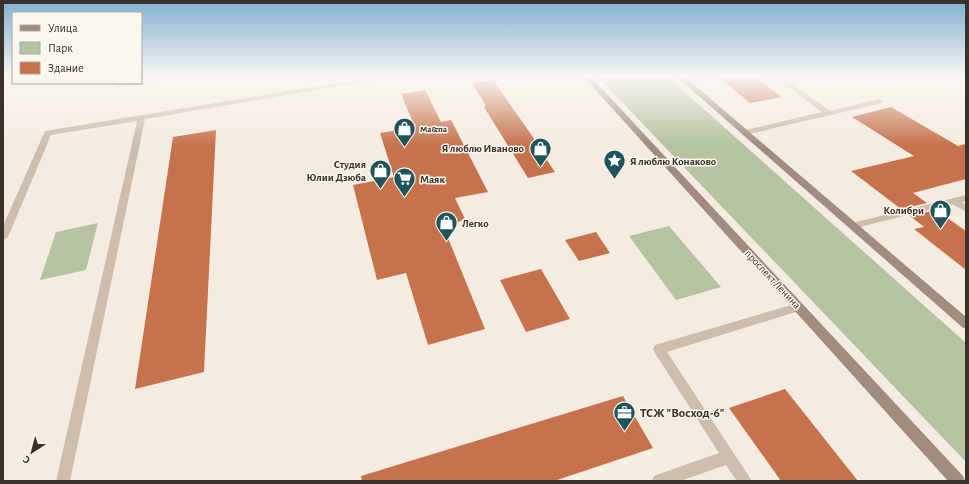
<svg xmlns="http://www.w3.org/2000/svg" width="969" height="484" font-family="'Alegreya Sans',sans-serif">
  <rect width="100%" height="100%" fill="#f4ece1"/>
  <path fill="#b5c3a1" d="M598 77H668L966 343V462Z
    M98 223 86 270 40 280 56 232Z
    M669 226 721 287 676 300 629 236Z"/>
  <path fill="#c6734d" d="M718 77H755L782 97 750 103Z
    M493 80 535 140H533L555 172 528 178 484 107 486 106 472 83Z
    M425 90 441 122 451 120 488 192 455 198 465 219 444 228 485 329 428 345 406 273 377 280 353 185 394 177 380 133 415 127 401 94Z
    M891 107 958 146 966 144V179L913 193 927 203 901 209 851 171 914 156 852 117Z
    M216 130 204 372 135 389 173 137Z
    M936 210 966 231V270L914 229 924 227 910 216Z
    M596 232 610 253 579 261 565 240Z
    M541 269 570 319 526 332 500 280Z
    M785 389 858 481H781L729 408Z
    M623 396 653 448 554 481H362L361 476Z"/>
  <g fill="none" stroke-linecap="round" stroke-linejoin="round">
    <path fill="#ccbdac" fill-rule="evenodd" d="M158 77H179L117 88 113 86 114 83H141V80Z
      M374 77H392L145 119 70 481H56L137 121 51 135 8 237 3 240V226L45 131Z
      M775 77H783L830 111 879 99 883 101 882 103 745 135H742V131L822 112Z
      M966 195V201L962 202 966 205V212L952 204 852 229 847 226 852 223Z
      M798 303 802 304 804 307 802 310 667 352 752 481H737L726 465 680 481H652L654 476 659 474 719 453 655 353 653 349 655 345Z"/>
    <path fill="#a08d7e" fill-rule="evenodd" d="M584 77H591L963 476 965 481H948Z
      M677 77H685L966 317V329L962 327Z"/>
  </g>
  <linearGradient id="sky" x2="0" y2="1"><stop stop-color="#7eb0d2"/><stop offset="0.53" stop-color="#faf6f2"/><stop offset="1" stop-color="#faf6f2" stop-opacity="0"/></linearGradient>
  <rect width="969" height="145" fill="url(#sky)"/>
  <defs>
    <symbol id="shop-pin" viewBox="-11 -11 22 30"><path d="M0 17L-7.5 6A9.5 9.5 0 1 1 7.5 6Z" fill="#20545d" stroke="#fbf6ee"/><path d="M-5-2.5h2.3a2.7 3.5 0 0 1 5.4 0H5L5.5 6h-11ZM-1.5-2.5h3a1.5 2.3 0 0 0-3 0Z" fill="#fff"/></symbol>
    <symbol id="sight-pin" viewBox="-11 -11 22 30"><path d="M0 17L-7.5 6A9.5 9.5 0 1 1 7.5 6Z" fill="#20545d" stroke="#fbf6ee"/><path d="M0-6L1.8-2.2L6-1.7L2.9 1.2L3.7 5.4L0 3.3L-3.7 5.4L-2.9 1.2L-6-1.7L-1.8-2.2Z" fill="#fff"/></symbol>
    <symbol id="supermarket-pin" viewBox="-11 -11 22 30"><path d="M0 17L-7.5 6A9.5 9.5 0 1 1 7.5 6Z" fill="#20545d" stroke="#fbf6ee"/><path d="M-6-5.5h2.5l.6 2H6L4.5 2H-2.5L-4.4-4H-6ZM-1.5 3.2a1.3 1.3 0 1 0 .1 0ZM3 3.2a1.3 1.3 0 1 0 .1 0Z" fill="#fff"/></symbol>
    <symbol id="office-pin" viewBox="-11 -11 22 30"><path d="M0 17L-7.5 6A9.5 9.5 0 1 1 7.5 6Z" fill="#20545d" stroke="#fbf6ee"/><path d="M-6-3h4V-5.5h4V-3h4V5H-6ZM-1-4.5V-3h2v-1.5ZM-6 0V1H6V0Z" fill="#fff"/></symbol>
  </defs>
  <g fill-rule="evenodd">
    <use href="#shop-pin" x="392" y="116" width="25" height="34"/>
    <use href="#shop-pin" x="528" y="136" width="25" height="34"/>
    <use href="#sight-pin" x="602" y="148" width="25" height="34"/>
    <use href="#shop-pin" x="368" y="158" width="25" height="34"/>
    <use href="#supermarket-pin" x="392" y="166" width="25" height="34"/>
    <use href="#shop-pin" x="928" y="198" width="25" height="34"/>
    <use href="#shop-pin" x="434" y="210" width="25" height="34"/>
    <use href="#office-pin" x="612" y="400" width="25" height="34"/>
  </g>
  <g text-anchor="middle" stroke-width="3" stroke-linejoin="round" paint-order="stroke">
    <g font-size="9" font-weight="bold" fill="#3b312b" stroke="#fbf6ee" text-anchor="start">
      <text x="420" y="132">Ма&amp;па</text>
    </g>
    <g font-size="11" font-weight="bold" fill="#3b312b" stroke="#fbf6ee" text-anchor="end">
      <text x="524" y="152">Я люблю Иваново</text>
      <text x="630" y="165" text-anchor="start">Я люблю Конаково</text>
      <text x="366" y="168">Студия<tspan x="366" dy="13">Юлии Дзюба</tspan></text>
      <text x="420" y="183" text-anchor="start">Маяк</text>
      <text x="924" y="214">Колибри</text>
      <text x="462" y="227" text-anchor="start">Легко</text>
    </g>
    <g font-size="11" fill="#3b312b" stroke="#fbf6ee">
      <text transform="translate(773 279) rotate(47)" y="4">проспект Ленина</text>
    </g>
    <g font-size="13" font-weight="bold" fill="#3b312b" stroke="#fbf6ee" text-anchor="start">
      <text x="640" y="417">ТСЖ "Восход-6"</text>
    </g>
  </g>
  <rect width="969" height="484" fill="none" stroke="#3b312b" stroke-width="8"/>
  <rect x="12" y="12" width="130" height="72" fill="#fbf6ee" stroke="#aea7a0"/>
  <rect x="20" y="25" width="20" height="6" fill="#a08d7e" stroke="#aea7a0"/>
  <text x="48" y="32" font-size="12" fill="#3b312b">Улица</text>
  <rect x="20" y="42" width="20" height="12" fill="#b5c3a1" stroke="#aea7a0"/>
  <text x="48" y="52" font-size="12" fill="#3b312b">Парк</text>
  <rect x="20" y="62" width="20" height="12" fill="#c6734d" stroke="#aea7a0"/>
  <text x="48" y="72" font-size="12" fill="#3b312b">Здание</text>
  <g transform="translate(32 452) rotate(216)" stroke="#fbf6ee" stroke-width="3" paint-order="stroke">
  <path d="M0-3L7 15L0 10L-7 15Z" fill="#3b312b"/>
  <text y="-6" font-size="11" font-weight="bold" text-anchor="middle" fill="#3b312b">С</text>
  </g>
</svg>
